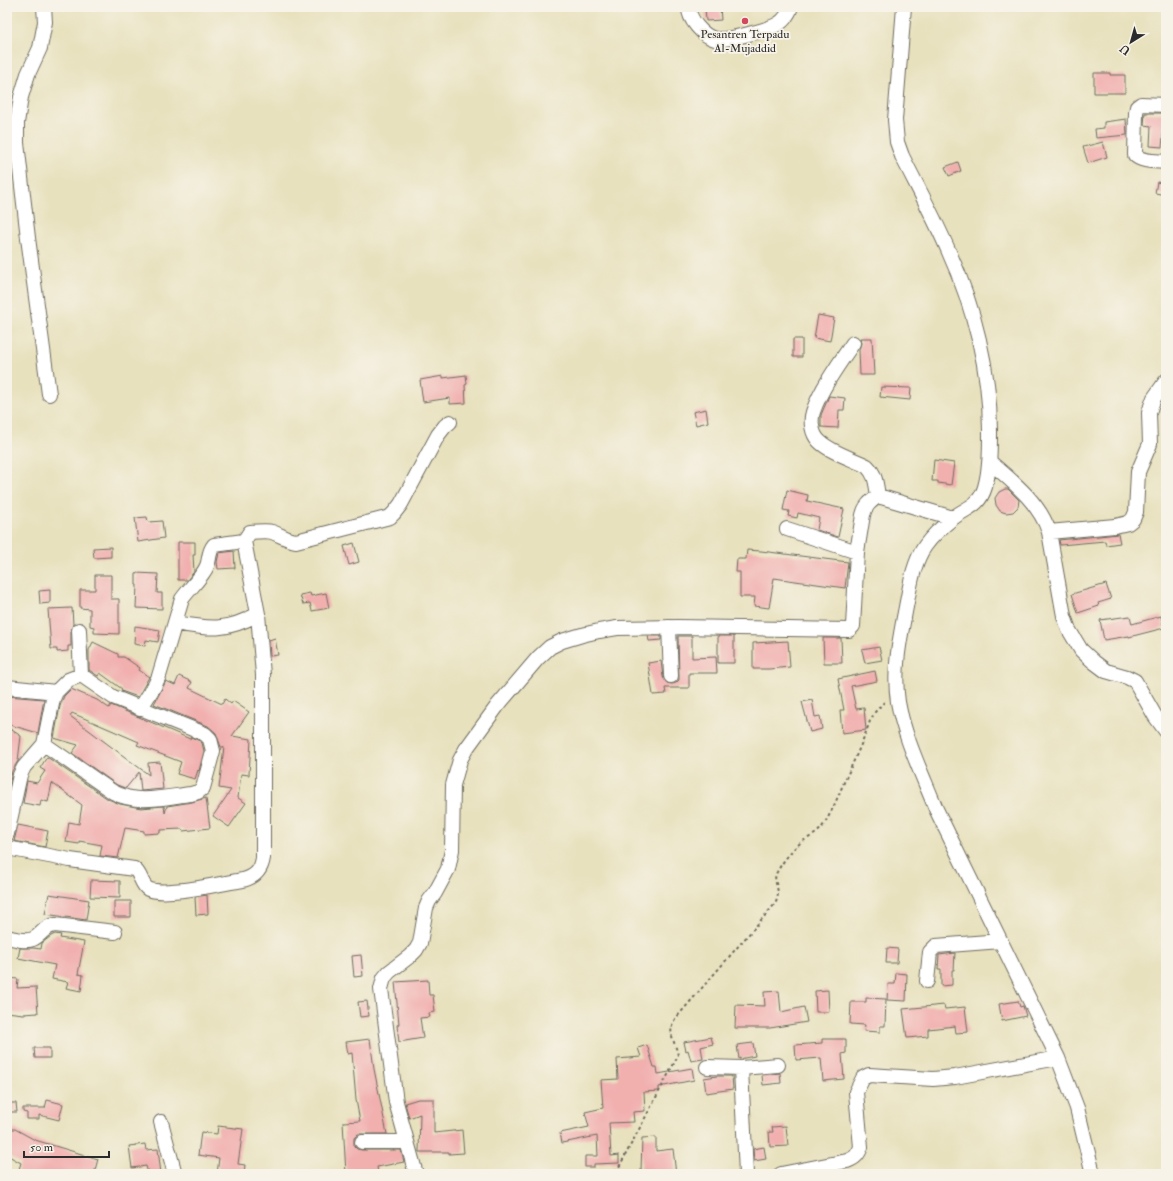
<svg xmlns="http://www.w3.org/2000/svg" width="1173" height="1181" font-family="'IM FELL Double Pica',serif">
  <rect width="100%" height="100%" fill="#f7f3e8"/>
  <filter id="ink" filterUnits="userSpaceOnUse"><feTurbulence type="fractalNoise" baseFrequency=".025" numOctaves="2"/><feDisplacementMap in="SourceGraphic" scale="8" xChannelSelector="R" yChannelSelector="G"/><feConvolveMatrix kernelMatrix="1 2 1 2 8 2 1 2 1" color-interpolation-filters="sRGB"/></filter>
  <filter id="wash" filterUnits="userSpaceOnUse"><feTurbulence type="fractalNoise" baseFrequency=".012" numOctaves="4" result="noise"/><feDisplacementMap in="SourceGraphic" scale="16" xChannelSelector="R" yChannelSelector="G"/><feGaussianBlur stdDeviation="0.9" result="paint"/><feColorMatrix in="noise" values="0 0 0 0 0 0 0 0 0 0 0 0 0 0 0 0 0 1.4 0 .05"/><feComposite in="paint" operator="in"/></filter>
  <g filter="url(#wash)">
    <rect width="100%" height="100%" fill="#e8e1be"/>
    <g id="blocks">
      <path fill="#f1afae" d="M705 7H720L721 20 706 21Z
        M1094 73H1110V75H1125V93H1094Z
        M1145 113H1166V127H1164L1162 147 1150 146 1151 126 1144 125Z
        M1126 119 1127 135 1096 138 1095 129 1104 128V122Z
        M1103 142 1107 157 1088 163 1083 147Z
        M958 162 961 171 949 176 945 167Z
        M1157 182 1166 184V195L1155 193Z
        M818 315 834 318 830 341 814 338Z
        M860 338H872L874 375H860L859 350 861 343Z
        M793 339H802V357H793Z
        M466 375 467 384 465 385 466 403 450 404V398L423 402 420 380 443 376V378Z
        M881 387 911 388 910 400 880 397Z
        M829 396 845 398 844 410H839L838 428 821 427V415Z
        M706 409 708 422 696 425 693 412Z
        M934 460 954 463 951 485 938 483V481H932Z
        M1005 489H1008L1019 500 1018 507 1013 512 1006 513 1000 511 996 505 995 498 999 492Z
        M787 490 808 495 807 501 844 509 838 537 817 530 819 518 798 513 797 518 788 516 789 511 783 510Z
        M147 517 148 522 162 521 164 538 138 542 135 518Z
        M1118 534 1120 543 1106 545 1105 541 1060 545 1059 540Z
        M178 542H195V555H193L194 572 187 580H178Z
        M354 543 359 562 349 565 344 546Z
        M111 547V557L94 558 93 548Z
        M747 550 761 551 848 562 845 588 774 578 769 608 754 606 755 597H740V572H736L737 559H746Z
        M234 551 235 568 218 569 217 562 219 553Z
        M136 573 158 574 157 593H162V609L136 608 137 585H136Z
        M95 575H111V599H119V634L94 633V627L90 626V609L80 608V590H95Z
        M1106 584 1111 599 1098 603 1099 606 1078 613 1072 594Z
        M50 590V603L40 604 39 591Z
        M310 593 311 596 326 593 329 608 312 611 310 603 303 604 300 595Z
        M72 608 73 624 71 630V646H68V651L57 652V649H51L48 609Z
        M1130 616 1132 624 1161 616 1164 628 1129 637V636L1104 640 1100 620Z
        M135 626 160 630 158 642 146 640 145 646 134 644Z
        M648 636H661V640L649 641Z
        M678 636H692V658L716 657 717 673H689V688H665L666 694 653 695 648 663 661 661 663 677 667 683 672 684 676 683 679 680Z
        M718 636H734V663H718Z
        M275 638 278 655 270 656 269 640Z
        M823 638H841L842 663H824Z
        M788 641 790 667 769 669H753V643Z
        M93 642 118 654V657H124L140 668 139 670 149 677 138 697 121 691 122 689 100 673 98 676 89 670V650Z
        M879 647 882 660 865 663 862 650Z
        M875 671 877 681 851 686 856 709 864 708 866 730 842 733 840 710H844L838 679Z
        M179 676 192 682 189 688 222 704 225 699 231 704 233 701 249 712 232 736 251 739 249 775 241 774 238 798 246 803 229 827 213 816 231 790 219 788 224 747H221L216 733 208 726 154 704 166 681 175 685Z
        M71 689 97 700 109 708 111 705 190 739 191 737 200 741 202 743 204 751 199 771 198 770 195 779 177 774 181 762 137 745 139 742 72 713 70 716 149 775 148 763 160 762 163 789 141 791 139 772 126 788H125L117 785 72 753 78 745 54 738 60 706 64 696Z
        M7 696 44 699 38 733 7 724Z
        M812 700 815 717 820 716 822 729 810 732 802 702Z
        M7 727 21 736 18 761 12 771 9 786 7 785Z
        M47 757 108 799 120 804 141 808 164 806 165 813 167 806 192 802 206 798 210 828 183 831 182 829 160 830V833L144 834V831L125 828 118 858 100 856 102 845 79 841V844L66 842 69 822 79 824 82 805 52 783 48 802 41 800 40 806 23 803 27 781 37 783 45 771 40 768Z
        M18 825 48 831 45 847 14 841Z
        M91 880 120 881V898L90 897Z
        M49 894 89 900 86 920 45 914Z
        M207 895 208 914 196 915 195 897Z
        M114 901H131V917H114Z
        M55 934 61 935 60 938 84 942 78 974 83 975 81 991 66 988 68 982 52 979 55 965 18 958 20 948H33L41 949 42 943 51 936Z
        M887 948 898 949 897 963H886Z
        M955 953 954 970H952V985L941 986V969H938L939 955Z
        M361 955 363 976 354 977 352 956Z
        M896 973 907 974 906 1001 887 1000 888 984H895Z
        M7 978 18 979 17 988 36 987 38 1013 23 1014 7 1012Z
        M428 980 429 995H433L435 1012 429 1013 430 1017 420 1018 423 1038 399 1042 397 1025 399 1024 395 982Z
        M828 990 829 1012H816L815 991Z
        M779 991 781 1012 804 1007 807 1022 770 1028H735L736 1005 765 1006 764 992Z
        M866 998 886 999 885 1026H880V1032L864 1031 865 1025 850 1024 851 1002H866Z
        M367 1001 369 1016 360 1017 358 1002Z
        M1018 1001 1020 1007 1023 1006 1026 1016 1002 1021 999 1004Z
        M944 1005 945 1009 965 1007 968 1032 956 1033 955 1026 928 1029V1036L907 1038 903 1009Z
        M711 1037 713 1044 701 1047 703 1059 691 1061 688 1050 686 1051 684 1042Z
        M370 1039 374 1069 387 1134H358L354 1138V1146L357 1149 362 1150H401L404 1162 377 1167 378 1172 346 1174 343 1122 360 1121 356 1100 352 1053 348 1054 346 1042Z
        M822 1039H846V1053L842 1054 844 1079 823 1081 821 1058 796 1060 795 1045 822 1043Z
        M753 1043 755 1056 739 1059 737 1045Z
        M647 1045 654 1067H657L658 1074 692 1068 694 1080 659 1087V1091L644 1092 645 1111 633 1112 634 1122 609 1123 611 1156 619 1155V1163L594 1164V1167H585V1156H598L597 1136 562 1143 560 1133 589 1127 585 1112 603 1108 601 1080 618 1079 617 1059 641 1057 638 1048Z
        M34 1048H50V1058H35Z
        M780 1073 781 1083 763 1085 762 1075Z
        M717 1076H732L733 1089 706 1093 704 1078Z
        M418 1099H434V1133L462 1130 464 1153 449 1154V1152H419L420 1114 409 1118 405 1103Z
        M47 1100 63 1104 59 1120 39 1115V1119H27V1113L23 1112V1108H45Z
        M7 1103H16L17 1112H7Z
        M218 1126 243 1129 238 1164 245 1165 244 1174H217L219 1158 198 1155 201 1132 217 1134Z
        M786 1126 788 1146 770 1147 769 1132H773L772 1127Z
        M11 1129H15L35 1140 98 1159 94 1174H26L18 1172 21 1163 7 1155V1138Z
        M656 1137V1151L673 1149 676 1174H662V1172L641 1171 642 1138Z
        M145 1144 146 1150 158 1149 161 1174H148L146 1166 132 1168 129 1146Z
        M764 1147 766 1159 754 1161 753 1149Z"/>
    </g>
  </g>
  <g filter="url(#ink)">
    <use href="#blocks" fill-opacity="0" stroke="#6d6b5e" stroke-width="1"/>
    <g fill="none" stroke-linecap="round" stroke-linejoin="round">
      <defs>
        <path id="minor" d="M44 7 45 22 40 48 28 74 21 97 17 123V143L28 238 49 394
          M689 7C688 19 703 36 715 39 726 41 768 30 778 24 784 21 789 13 791 7
          M904 7 895 120 897 142 902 156C918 188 935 219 949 252 974 307 990 370 990 431 990 450 990 469 985 487 979 507 967 507 953 518 943 526 932 536 925 546 913 563 910 587 906 607 900 638 893 670 898 702 904 737 923 776 936 809L1058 1058 1077 1108 1093 1174
          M1166 105 1141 104 1137 107 1136 113 1135 155C1141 162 1157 161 1166 162
          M853 343C840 362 820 390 813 412 810 421 812 434 819 441 830 452 853 459 867 466 876 475 876 484 878 496
          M990 462C1012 481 1040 503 1049 532L1064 616 1069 630 1081 650 1094 662 1106 671 1127 677 1135 681 1155 716 1166 731
          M787 529 857 552
          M1049 532 1115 526 1128 523 1133 519 1136 512 1138 472 1150 444 1149 413 1151 406 1154 398 1166 381
          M175 623C209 629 226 632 258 614
          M669 627 671 676
          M79 630 81 675
          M7 687 56 692
          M140 709 155 685 159 676 182 599C189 589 203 576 207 566 210 559 208 552 214 545L244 541 250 532C257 532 266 530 272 532 281 535 287 540 296 541L390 517 394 513 401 504 438 435 445 426 450 422
          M44 744 113 792C137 805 165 797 191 794L198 792 203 788 213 751 210 739 205 734 113 697 81 675
          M7 834 20 775 24 767 44 744 53 699 56 692 68 680 81 675
          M7 848 70 860 134 869C141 873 141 885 148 889 165 897 222 883 243 880 255 877 261 871 263 858V675L258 614 244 541
          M7 937C15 939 26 942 33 939 42 935 44 926 55 925L115 932
          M927 981 930 952 936 946 1001 941
          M707 1067 741 1068 778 1065
          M741 1068 746 1174
          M161 1122 175 1174
          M362 1142H407
          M416 1174 396 1102 381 989 384 978 389 972 410 956 416 950 420 943 426 908 429 901 435 893 448 869 452 850 453 785 460 760 466 749 498 705 538 658 550 647 562 641 582 635 599 631 617 628 678 627 849 630 853 626 857 552 863 515C865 506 870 502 878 496L953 518
          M781 1174 847 1161C855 1158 858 1155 861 1147L856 1092 863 1078 869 1075 933 1079 955 1077 1058 1058"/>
      </defs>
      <use href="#minor" stroke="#6d6b5e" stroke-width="16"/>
      <path stroke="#6d6b5e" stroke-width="2" stroke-dasharray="3 3" stroke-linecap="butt" d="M610 1174 615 1172 619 1167 678 1056C676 1042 666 1033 675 1019L775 904C783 889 771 882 777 872 782 863 790 852 798 845 805 838 816 836 822 827 832 813 838 796 845 780 854 761 863 741 870 721L875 712 886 700"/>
      <use href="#minor" stroke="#fff" stroke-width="14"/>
    </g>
  </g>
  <circle fill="#d1495b" stroke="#f7f3e8" stroke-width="1.5" cx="745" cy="21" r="4"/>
  <g text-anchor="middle" stroke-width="3.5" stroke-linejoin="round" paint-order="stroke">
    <g font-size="12" fill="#2b2b2b" stroke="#f7f3e8">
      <text x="745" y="38">Pesantren Terpadu<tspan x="745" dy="14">Al-Mujaddid</tspan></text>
    </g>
  </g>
  <rect width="1173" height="1181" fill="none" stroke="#f7f3e8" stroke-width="24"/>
  <g transform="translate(1131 42) rotate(217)" stroke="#f7f3e8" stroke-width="3" paint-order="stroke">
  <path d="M0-3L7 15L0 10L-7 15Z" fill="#2b2b2b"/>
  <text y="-6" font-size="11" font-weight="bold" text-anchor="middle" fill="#2b2b2b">U</text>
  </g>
  <path d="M24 1151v6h85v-6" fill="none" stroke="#2b2b2b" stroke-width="2"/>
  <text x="30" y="1151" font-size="12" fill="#2b2b2b" stroke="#f7f3e8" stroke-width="3" paint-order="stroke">50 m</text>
</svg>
